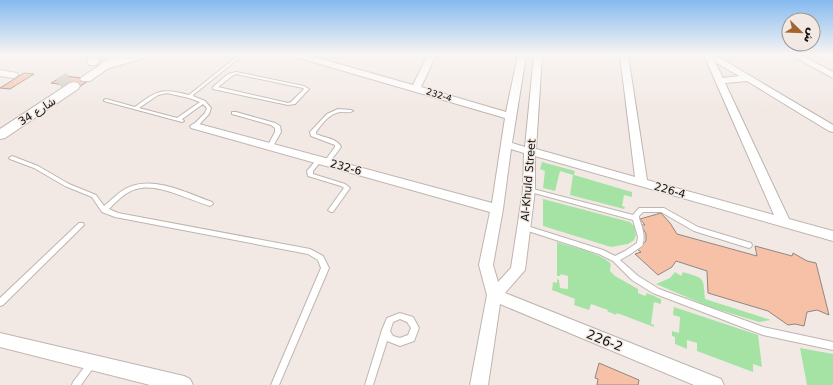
<svg xmlns="http://www.w3.org/2000/svg" width="833" height="385" font-family="'DejaVu Sans',Vazirmatn,sans-serif">
  <rect width="100%" height="100%" fill="#f2e9e4"/>
  <path fill="#a5e3a4" d="M542 162 575 171 574 175 632 192V197L624 195 622 206 625 207 624 209 570 195 573 175 560 171 555 191 543 188 545 171 540 169Z
    M543 199 630 222 634 226 636 235 634 240 628 244 611 247 543 226Z
    M557 242C571 247 597 252 609 262 612 264 610 267 610 271L615 276 638 289V293L645 296 647 293 661 299V304L654 302 651 324 654 325V327L617 313 616 315 607 311 608 310 591 304 589 310 574 305 575 299 552 290 553 282 557 283V279L559 280 560 288 568 289V276L561 274 560 276H557Z
    M675 272 681 276 683 272C706 279 703 277 705 299L771 320 759 322 710 307 656 284 670 278Z
    M674 307 758 335 762 367 753 364V372L697 351V343L687 340V349L675 344V337L672 336V331L679 333 680 317 673 315Z
    M800 348 833 354V385H807Z"/>
  <path fill="#f7c1a7" stroke="#8f8783" d="M24 73 34 74 10 89 0 88Z
    M64 76 91 79 79 87 51 83Z
    M661 213 670 223 677 234 757 256 755 246 792 256 793 253 807 261 816 263 829 315 817 310 807 312 804 326 795 324 788 325 768 311 708 293 707 271 676 261 672 267 658 275 635 254 641 252 637 249 646 241V234L641 225H645L640 219Z
    M599 363 639 380 638 385H597L598 379 595 378Z"/>
  <g fill="none" stroke-linecap="round" stroke-linejoin="round">
    <path stroke="#d1c9c4" stroke-width="12" stroke-dasharray="12 6" stroke-linecap="butt" d="M59 84 71 77"/>
    <defs>
      <path id="lane" d="M239 55H243L193 95V96L205 101 211 108 209 114 197 127H193L192 126 205 113 207 108 203 104 182 119 184 121 182 122 104 101V100L106 99 135 107C157 90 162 88 189 95ZM167 93 189 98 200 102 177 118 139 108 158 95Z
        M236 72 304 86 309 89 295 104 288 105 213 89V87L228 74ZM236 74 303 88 304 89 291 102 288 103 218 87 232 76Z
        M338 109 351 110 353 111C350 113 345 112 341 112 329 113 322 124 316 132V134C324 138 337 138 341 147L329 163 327 164 324 162 335 147V145L311 136 310 132 327 114Z
        M232 112H236L275 123 280 126 281 132 272 148H268L267 147 275 132V128L271 125 232 114Z
        M12 156 38 166 69 184 96 195 104 206C113 199 121 189 132 186 156 177 190 194 212 202L213 204 210 206C189 200 157 182 136 189 125 192 116 202 109 209L118 213 310 249 323 256 329 268 279 385H271L321 268 318 260 308 254 115 217 102 212 92 197 65 186 34 168 10 159 9 158Z
        M319 158 322 160 313 171V174L345 184 350 188 333 212H331L328 210 344 188 341 186 308 176 307 171 317 159Z
        M529 188 633 215 639 208H664L698 227 751 243 752 245 751 247 749 248 694 231 661 212H643L639 216V218C642 227 646 236 642 246L629 255 620 260 638 276 659 289 763 327 833 342V350L763 335 653 293 632 280 613 261 599 254 522 229 521 227 522 225H524L603 250 615 256 625 251 637 243 638 237 633 220 527 191 526 190Z
        M79 223H83L84 225 3 305 0 306V298Z
        M400 313 413 317 419 328 414 341 400 346 387 341 373 385H365L382 330 387 318ZM400 319 407 322 411 328 408 335 400 338 393 336 390 331 393 322Z
        M92 360 95 361 96 364 81 385H72L73 382 89 361Z"/>
      <path id="street" d="M295 55H307L413 85 428 55H436L421 87 506 112 518 55H526L512 143 525 147 534 55H542L536 149 635 177 620 55H628L647 180 774 215 704 55H715L833 125V132L829 131 747 81 725 83 789 219 833 231V241L535 156V190L525 270 505 293 721 379 724 385H694L500 304 488 385H470L487 295 479 265 490 212 191 128 190 126 195 123 199 124 492 203 505 118 296 57ZM715 62 739 76 723 78ZM511 149 524 153 523 190 511 268 498 282 493 265 503 209Z
        M791 55H801L833 72V78Z
        M0 70 17 73 18 75 14 78 0 76Z
        M0 333 184 376 190 379 193 385H150L0 347Z"/>
      <path id="secondary" d="M115 55H127L90 81H82L80 79 82 77Z
        M74 82 78 83 80 86 78 89 5 138 0 139V129L70 83Z"/>
      <path id="primary" d="M88 55H100L97 65H89L87 62Z
        M129 55H147L145 58 106 69 102 68 100 65 102 62Z"/>
    </defs>
    <use href="#lane" stroke="#beb5b1" stroke-width="2"/>
    <use href="#street" stroke="#beb5b1" stroke-width="2"/>
    <use href="#secondary" stroke="#beb5b1" stroke-width="2"/>
    <use href="#primary" stroke="#beb5b1" stroke-width="2"/>
    <use href="#lane" fill="#fff" fill-rule="evenodd"/>
    <use href="#street" fill="#fff" fill-rule="evenodd"/>
    <use href="#secondary" fill="#fff" fill-rule="evenodd"/>
    <use href="#primary" fill="#fff" fill-rule="evenodd"/>
  </g>
  <linearGradient id="sky" x2="0" y2="1"><stop stop-color="#85baf0"/><stop offset="0.5" stop-color="#f9f5f3"/><stop offset="1" stop-color="#f9f5f3" stop-opacity="0"/></linearGradient>
  <rect width="833" height="109" fill="url(#sky)"/>
  <g text-anchor="middle" stroke-width="3" stroke-linejoin="round" paint-order="stroke">
    <g font-size="9" fill="#151211" stroke="#f2e9e4">
      <text transform="translate(439 95) rotate(17)" y="3">232-4</text>
    </g>
    <g font-size="11" fill="#151211" stroke="#f2e9e4">
      <text transform="translate(37 111) rotate(-33)" y="4">شارع 34</text>
      <text transform="translate(346 167) rotate(15)" y="4">232-6</text>
      <text transform="translate(528 180) rotate(-85)" y="4">Al-Khuld Street</text>
      <text transform="translate(670 190) rotate(16)" y="4">226-4</text>
    </g>
    <g font-size="13" fill="#151211" stroke="#f2e9e4">
      <text transform="translate(605 340) rotate(22)" y="5">226-2</text>
    </g>
  </g>
  <g transform="translate(801 32) rotate(113)"><circle r="19" fill="#f2e9e4" stroke="#9a9390"/>
  <path d="M0-3L7 15L0 10L-7 15Z" fill="#a5642e"/>
  <text y="-6" font-size="11" font-weight="bold" text-anchor="middle" fill="#151211">ش</text>
  </g>
</svg>
